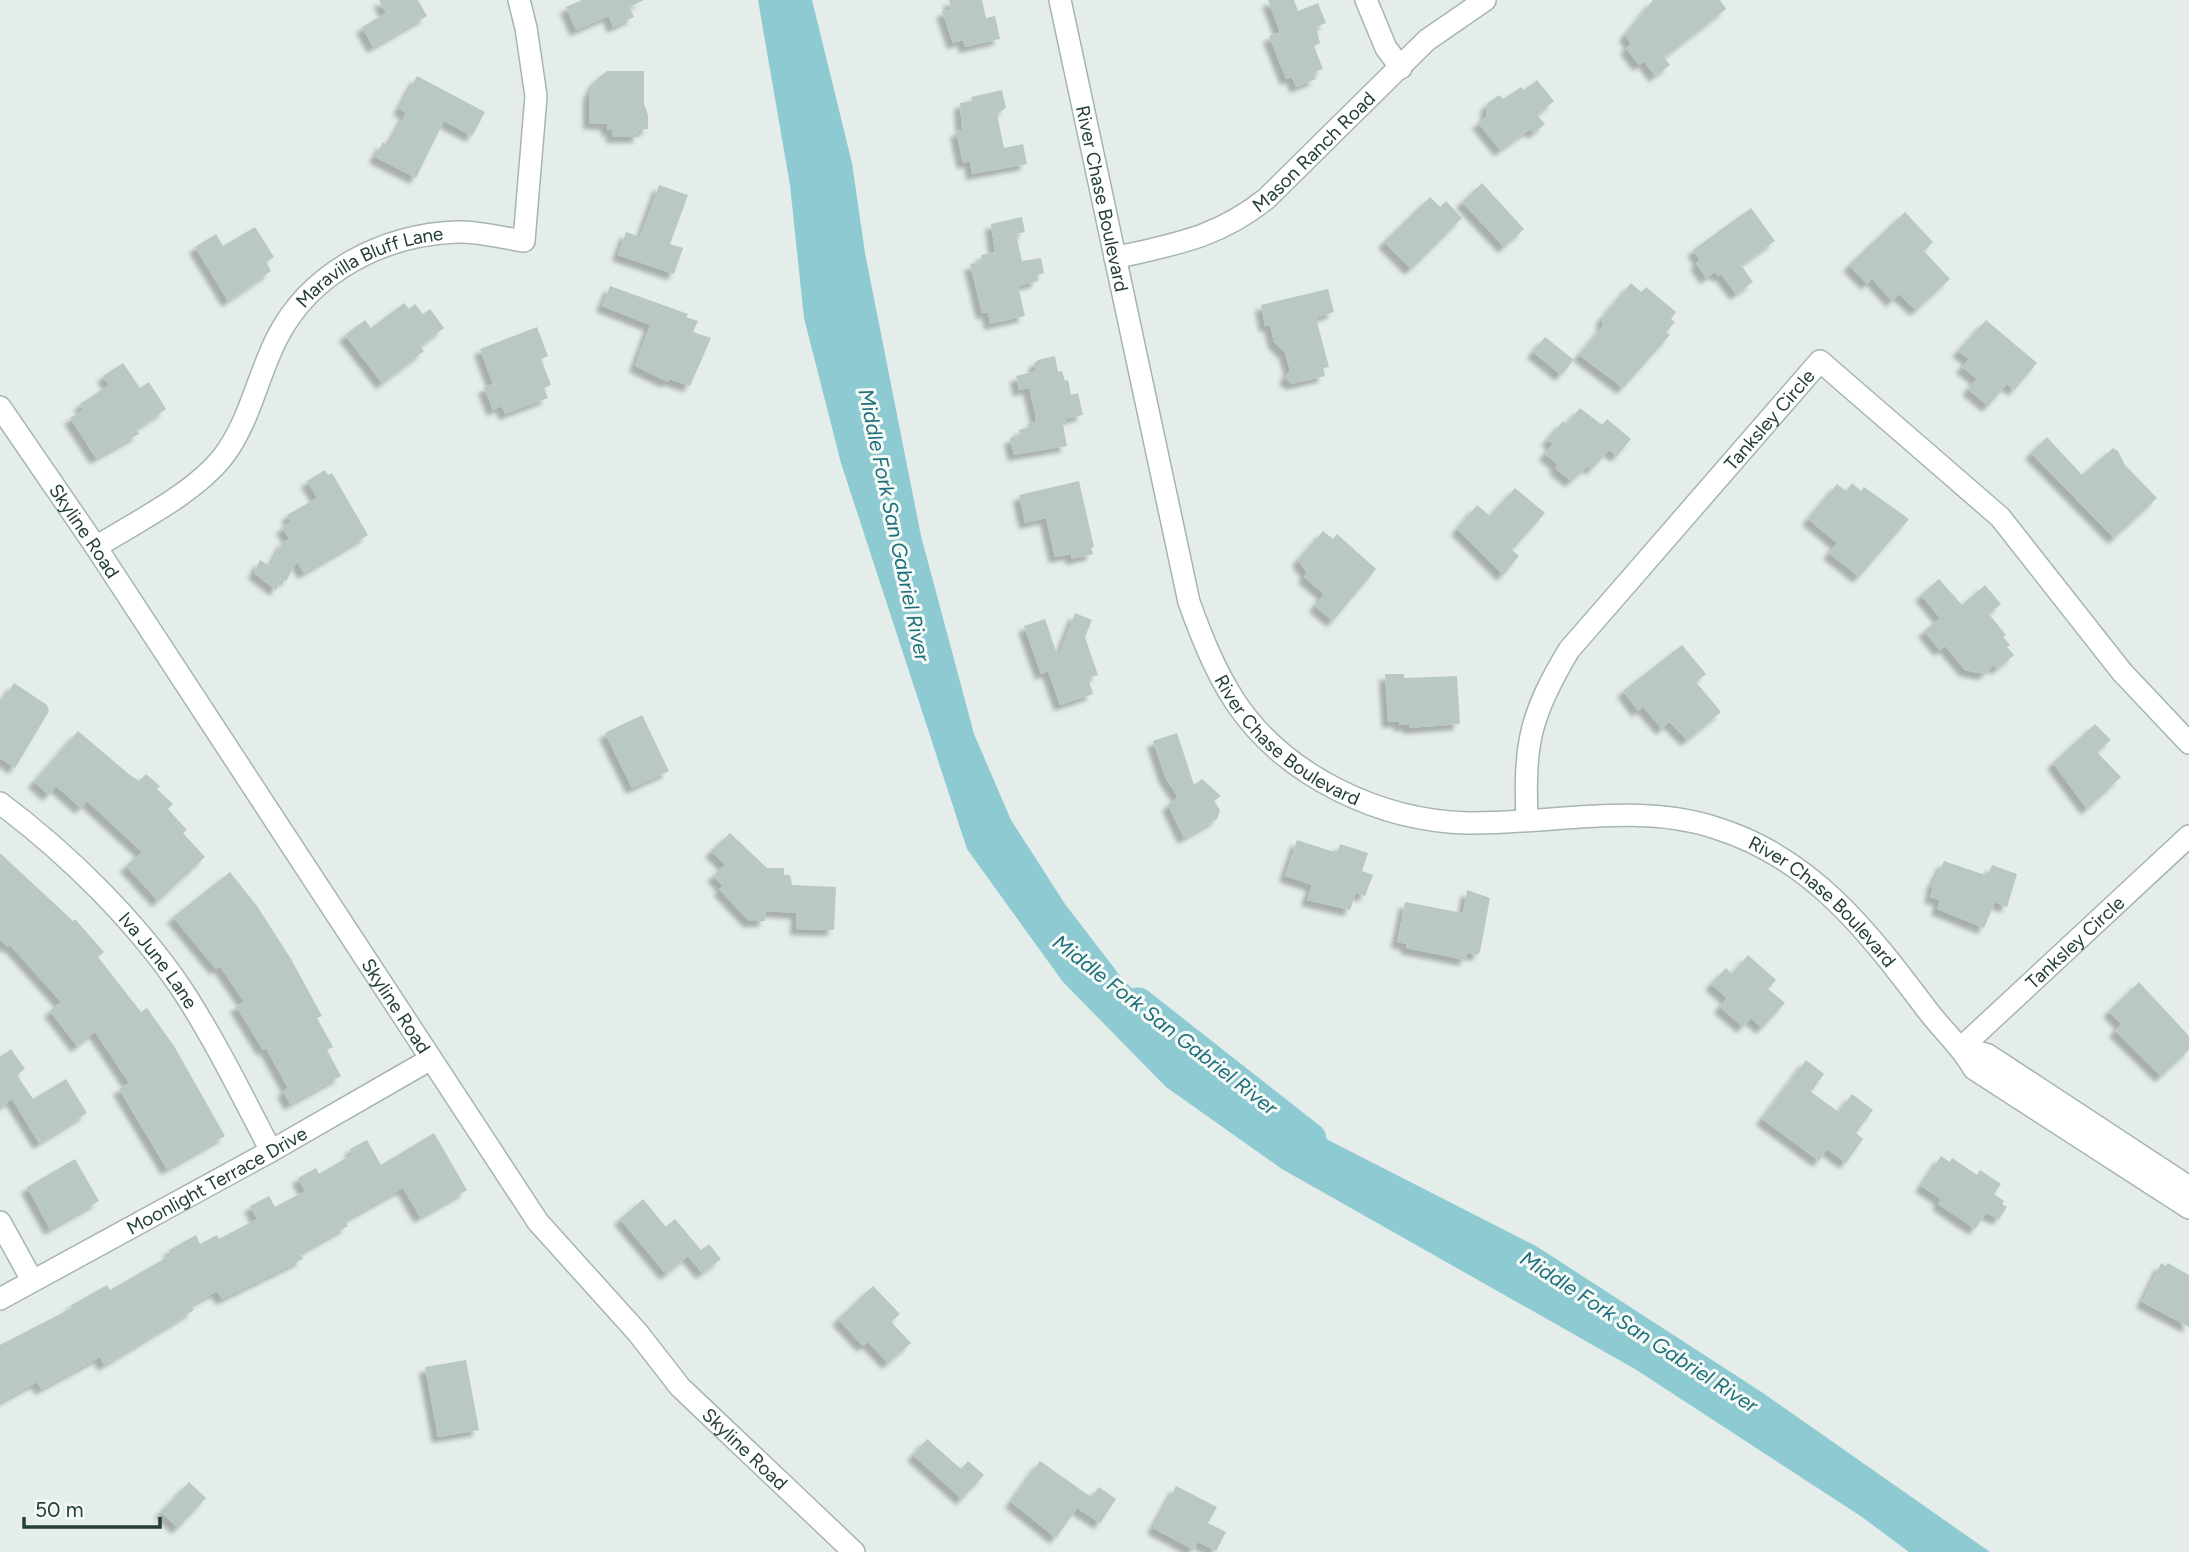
<svg xmlns="http://www.w3.org/2000/svg" width="2189" height="1552" font-family="Figtree,sans-serif">
  <defs>
    <filter id="shadow"><feDropShadow dx="-6" dy="6" stdDeviation="2" flood-color="#0004"/></filter>
  </defs>
  <rect width="100%" height="100%" fill="#e4ede9"/>
  <path fill="#8dcad1" d="M758 0H812L852 163 865 253 921 536 974 734 1011 820 1065 904 1121 977 1204 1064 1285 1118 1536 1246 1763 1393 1990 1552H1909L1862 1517 1635 1369 1282 1169 1166 1087 1063 982 967 849 841 463 804 318 790 185Z"/>
  <g fill="none" stroke-linecap="round" stroke-linejoin="round">
    <path stroke="#8dcad1" stroke-width="33" d="M1138 1004 1310 1139"/>
  </g>
  <path fill="#b9c8c2" filter="url(#shadow)" d="M379 0H418L427 16 373 47 362 27 386 13Z
    M582 0H644L629 7 634 17 613 27 609 16 576 30 566 7Z
    M949 0H982L986 18 995 16 1000 39 965 47 963 40 953 43 942 11 951 9Z
    M1268 0H1294L1298 11 1318 3 1326 23 1316 27 1320 43 1314 46 1323 69 1313 73 1316 79 1296 87 1292 77 1286 79 1269 36 1280 32Z
    M1653 0H1720L1726 9 1664 57 1670 65 1655 76 1644 61 1639 65 1626 48 1631 44 1625 35Z
    M607 71H644V104L648 115V129L639 130V137H612V130H607V124L589 123V94L596 80Z
    M417 76 485 112 472 136 444 121 416 178 375 157 383 142 388 146 406 113 399 109Z
    M1537 80 1554 101 1537 115 1545 124 1534 133 1530 129 1500 150 1478 123 1486 117 1487 104 1499 95 1503 99 1521 87 1524 90Z
    M1002 90 1006 108 997 114 1004 148 1023 144 1027 164 972 174 970 161 963 163 956 131 962 130 960 103 972 101 971 97Z
    M1482 183 1524 229 1504 247 1462 202Z
    M659 185 688 195 670 244 683 248 674 274 618 255 626 232 640 237Z
    M1430 197 1440 207 1446 201 1462 218 1411 269 1384 242Z
    M1751 208 1775 241 1741 265 1753 282 1736 294 1721 274 1718 276 1715 272 1706 278 1696 263 1700 260 1693 250Z
    M1905 212 1933 242 1924 251 1950 279 1916 310 1899 294 1892 301 1872 279 1867 284 1849 265Z
    M1022 217 1025 232 1016 234 1022 261 1041 258 1044 273 1037 275 1038 281 1018 286 1025 316 990 324 988 312 982 313 970 264 982 262 981 255 995 252 991 224Z
    M255 227 274 257 266 262 271 271 228 301 195 247 216 234 223 246Z
    M1631 283 1641 292 1646 287 1676 312 1671 319 1675 322 1666 332 1670 335 1623 388 1579 355 1603 326 1602 318Z
    M610 286 688 314 686 317 698 321 693 332 711 338 690 386 669 379 668 382 635 366 650 325 602 306Z
    M1328 289 1334 312 1316 318 1329 367 1323 368 1325 376 1292 384 1285 378 1290 370 1285 353 1274 342 1270 325 1265 326 1261 305Z
    M404 303 409 309 415 304 423 314 430 309 444 328 420 346 424 351 382 383 345 335 365 320 371 328Z
    M1986 320 2037 363 2014 390 2007 384 1988 406 1968 389 1977 379 1962 367 1969 359 1958 351Z
    M537 327 548 356 541 359 551 385 544 388 548 398 505 414 502 406 493 410 484 387 493 384 480 349Z
    M1545 337 1574 360 1561 375 1533 352Z
    M1055 356 1058 372 1062 371 1065 381 1068 380 1071 395 1078 393 1083 415 1065 419 1066 424 1063 425 1067 446 1014 455 1010 438 1020 435 1019 430 1029 427 1028 424 1035 422 1036 417 1029 388 1019 390 1016 376 1036 371 1034 364 1038 360Z
    M123 363 140 388 149 382 166 409 136 429 139 434 96 458 70 418 83 410 80 404 109 385 103 376Z
    M1580 408 1602 425 1607 419 1631 439 1617 456 1609 450 1592 469 1588 466 1571 481 1555 468 1558 465 1545 454 1553 444 1547 440 1563 421 1566 424Z
    M2047 437 2082 475 2113 448 2118 451 2125 465 2157 498 2114 538 2031 453Z
    M325 470 328 475 332 473 368 535 304 573 297 562 286 581 282 578 276 590 254 573 260 560 270 566 283 542 289 539 282 527 291 522 287 515 317 498 307 481Z
    M1079 481 1094 547 1091 548 1093 554 1072 559 1071 554 1055 557 1046 518 1025 523 1019 495Z
    M1852 483 1861 491 1864 487 1909 519 1859 577 1829 553 1837 543 1808 519 1837 484 1846 491Z
    M1515 488 1545 513 1512 550 1519 556 1503 575 1457 529 1477 505 1490 516Z
    M1323 531 1333 539 1337 534 1376 569 1333 621 1315 606 1324 594 1304 577 1307 573 1298 560Z
    M1939 579 1962 605 1985 585 2001 604 1989 614 2006 635 2003 637 2010 645 2007 647 2014 655 1997 669 1994 665 1984 674 1965 670 1945 646 1940 650 1924 631 1940 618 1921 595Z
    M1075 613 1092 620 1085 637 1098 675 1088 678 1093 694 1060 705 1048 671 1041 674 1024 626 1045 619 1058 657Z
    M1682 645 1706 674 1696 682 1721 712 1687 740 1669 722 1662 729 1643 707 1638 711 1623 691Z
    M1385 674H1404V678L1457 676 1460 724 1409 728V725H1399V721L1388 722Z
    M14 683 47 705 49 711 15 768 0 758V704Z
    M642 715 669 771 632 788 605 733Z
    M2095 724 2111 740 2097 752 2121 777 2087 809 2053 763Z
    M78 731 130 775 139 781 146 774 160 786 157 789 173 804 168 809 187 830 183 833 205 857 158 901 126 866 142 852 87 801 81 808 56 786 49 795 34 782Z
    M1177 733 1194 785 1202 779 1221 796 1214 801 1220 810 1217 819 1184 838 1168 805 1178 797 1165 777 1153 741Z
    M730 833 767 868H784V875H790L792 885 836 887 834 930 796 929 797 913 766 911 765 921H749L719 889 723 886 713 876 725 865 711 851Z
    M1297 840 1337 853 1340 844 1368 853 1362 871 1373 875 1365 896 1356 893 1350 910 1307 900 1312 885 1285 876Z
    M0 853 73 921 75 919 104 952 98 957 141 1012 147 1008 174 1046 225 1136 167 1169 119 1089 129 1083 95 1032 77 1046 50 1011 61 1002 10 945 8 947 0 940Z
    M1944 861 1988 876 1992 865 2017 874 2007 907 1995 902 1984 928 1937 909 1940 900 1930 897 1933 888 1931 887Z
    M230 872 257 906 291 959 322 1016 317 1018 333 1047 327 1050 341 1076 290 1104 283 1091 288 1088 266 1048 263 1050 236 1006 244 1002 220 966 216 969 173 917Z
    M1467 890 1490 898 1480 952 1477 955 1467 953 1466 960 1406 948 1407 944 1397 942 1405 902 1463 913Z
    M1748 955 1776 980 1768 989 1785 1003 1762 1028 1751 1018 1743 1027 1720 1007 1727 998 1711 984 1726 968 1732 974Z
    M2139 982 2189 1036V1050L2161 1076 2115 1031 2121 1024 2109 1011Z
    M11 1049 25 1069 17 1075 33 1099 66 1079 87 1113 39 1143 12 1099 0 1108V1057Z
    M1806 1060 1824 1074 1811 1092 1839 1112 1852 1094 1873 1110 1856 1133 1863 1139 1846 1163 1827 1149 1819 1161 1762 1119Z
    M434 1133 467 1190 420 1217 403 1188 345 1220 348 1226 300 1253 303 1259 222 1299 217 1291 191 1305 194 1310 104 1365 100 1357 41 1389 37 1382 0 1402V1345L72 1308 70 1306 107 1285 110 1290 171 1255 169 1250 196 1235 200 1244 217 1235 219 1239 257 1219 250 1206 269 1196 275 1207 305 1191 298 1178 316 1168 319 1174 353 1154 350 1149 367 1140 381 1165Z
    M1941 1156 1950 1162 1952 1158 1977 1175 1980 1170 2001 1184 1994 1194 2004 1201 2002 1204 2007 1207 1999 1219 1986 1213 1975 1229 1938 1204 1941 1199 1921 1186Z
    M75 1159 99 1201 50 1229 27 1187Z
    M643 1199 666 1227 675 1219 701 1250 709 1244 721 1259 702 1273 688 1256 666 1274 620 1219Z
    M2161 1263 2166 1266 2168 1263 2189 1275V1327L2142 1302Z
    M873 1286 900 1314 891 1322 911 1343 888 1363 868 1342 863 1346 838 1319Z
    M466 1360 479 1430 438 1437 425 1367Z
    M927 1439 961 1469 968 1461 984 1475 962 1499 913 1455Z
    M1040 1461 1091 1497 1099 1487 1116 1499 1100 1523 1077 1508 1056 1538 1011 1502Z
    M189 1482 206 1498 178 1528 161 1512Z
    M1176 1486 1217 1507 1208 1523 1226 1532 1216 1551 1198 1542 1194 1550 1153 1528Z"/>
  <g fill="none" stroke-linecap="round" stroke-linejoin="round">
    <defs>
      <g id="minor">
        <path id="s1" d="M1060 0 1189 602C1202 638 1215 671 1236 703 1286 777 1381 821 1468 823 1550 824 1637 802 1716 828 1813 858 1869 933 1928 1011 1944 1032 1961 1046 1974 1069L2189 1208"/>
        <path d="M1366 0 1386 48 1401 68"/>
        <path id="s2" d="M1115 258C1175 244 1217 238 1266 199L1427 40 1485 0"/>
        <path id="s3" d="M0 407 96 547 538 1222 638 1333 680 1387 854 1552"/>
        <path id="s4" d="M96 547C136 522 193 494 222 458 250 422 257 377 277 338 311 271 384 235 456 232 478 231 503 238 524 241L536 96 526 28 519 0"/>
        <path id="s5" d="M0 803C67 853 137 922 183 991 216 1042 243 1097 271 1151"/>
        <path id="s6" d="M1527 819C1524 743 1530 715 1569 650L1820 361 2000 517 2122 672 2189 743"/>
        <path id="s7" d="M1962 1047 2189 836"/>
        <path d="M1962 1047 1988 1055 2189 1187"/>
        <path d="M0 1222 32 1280"/>
        <path id="s8" d="M0 1299 271 1151 431 1059"/>
      </g>
    </defs>
    <use href="#minor" stroke="#a6b5b0" stroke-width="24"/>
    <use href="#minor" stroke="#fff" stroke-width="21"/>
  </g>
  <g text-anchor="middle" stroke-width="6" stroke-linejoin="round" paint-order="stroke">
    <g font-size="19" fill="#233f36" stroke="#f5faf7">
      <text dy="7" stroke="none"><textPath href="#s2" startOffset="231">Mason Ranch Road</textPath></text>
      <text dy="7" stroke="none"><textPath href="#s1" startOffset="203">River Chase Boulevard</textPath></text>
      <text dy="7" stroke="none"><textPath href="#s4" startOffset="410">Maravilla Bluff Lane</textPath></text>
      <text dy="7" stroke="none"><textPath href="#s6" startOffset="483">Tanksley Circle</textPath></text>
      <text dy="7" stroke="none"><textPath href="#s3" startOffset="150">Skyline Road</textPath></text>
      <text dy="7" stroke="none"><textPath href="#s1" startOffset="791">River Chase Boulevard</textPath></text>
      <text dy="7" stroke="none"><textPath href="#s1" startOffset="1379">River Chase Boulevard</textPath></text>
      <text dy="7" stroke="none"><textPath href="#s7" startOffset="154">Tanksley Circle</textPath></text>
      <text dy="7" stroke="none"><textPath href="#s5" startOffset="224">Iva June Lane</textPath></text>
      <text dy="7" stroke="none"><textPath href="#s3" startOffset="718">Skyline Road</textPath></text>
      <text dy="7" stroke="none"><textPath href="#s8" startOffset="247">Moonlight Terrace Drive</textPath></text>
      <text dy="7" stroke="none"><textPath href="#s3" startOffset="1284">Skyline Road</textPath></text>
    </g>
    <g font-size="21" font-style="italic" fill="#1d6f7b" stroke="#f5faf7">
      <text transform="translate(894 525) rotate(78)" y="7">Middle Fork San Gabriel River</text>
      <text transform="translate(1165 1025) rotate(38)" y="7">Middle Fork San Gabriel River</text>
      <text transform="translate(1639 1332) rotate(33)" y="7">Middle Fork San Gabriel River</text>
    </g>
  </g>
  <path d="M24 1517v10h136v-10" fill="none" stroke="#233f36" stroke-width="3.5"/>
  <text x="35" y="1517" font-size="21" fill="#233f36" stroke="#f5faf7" stroke-width="5" paint-order="stroke">50 m</text>
</svg>
